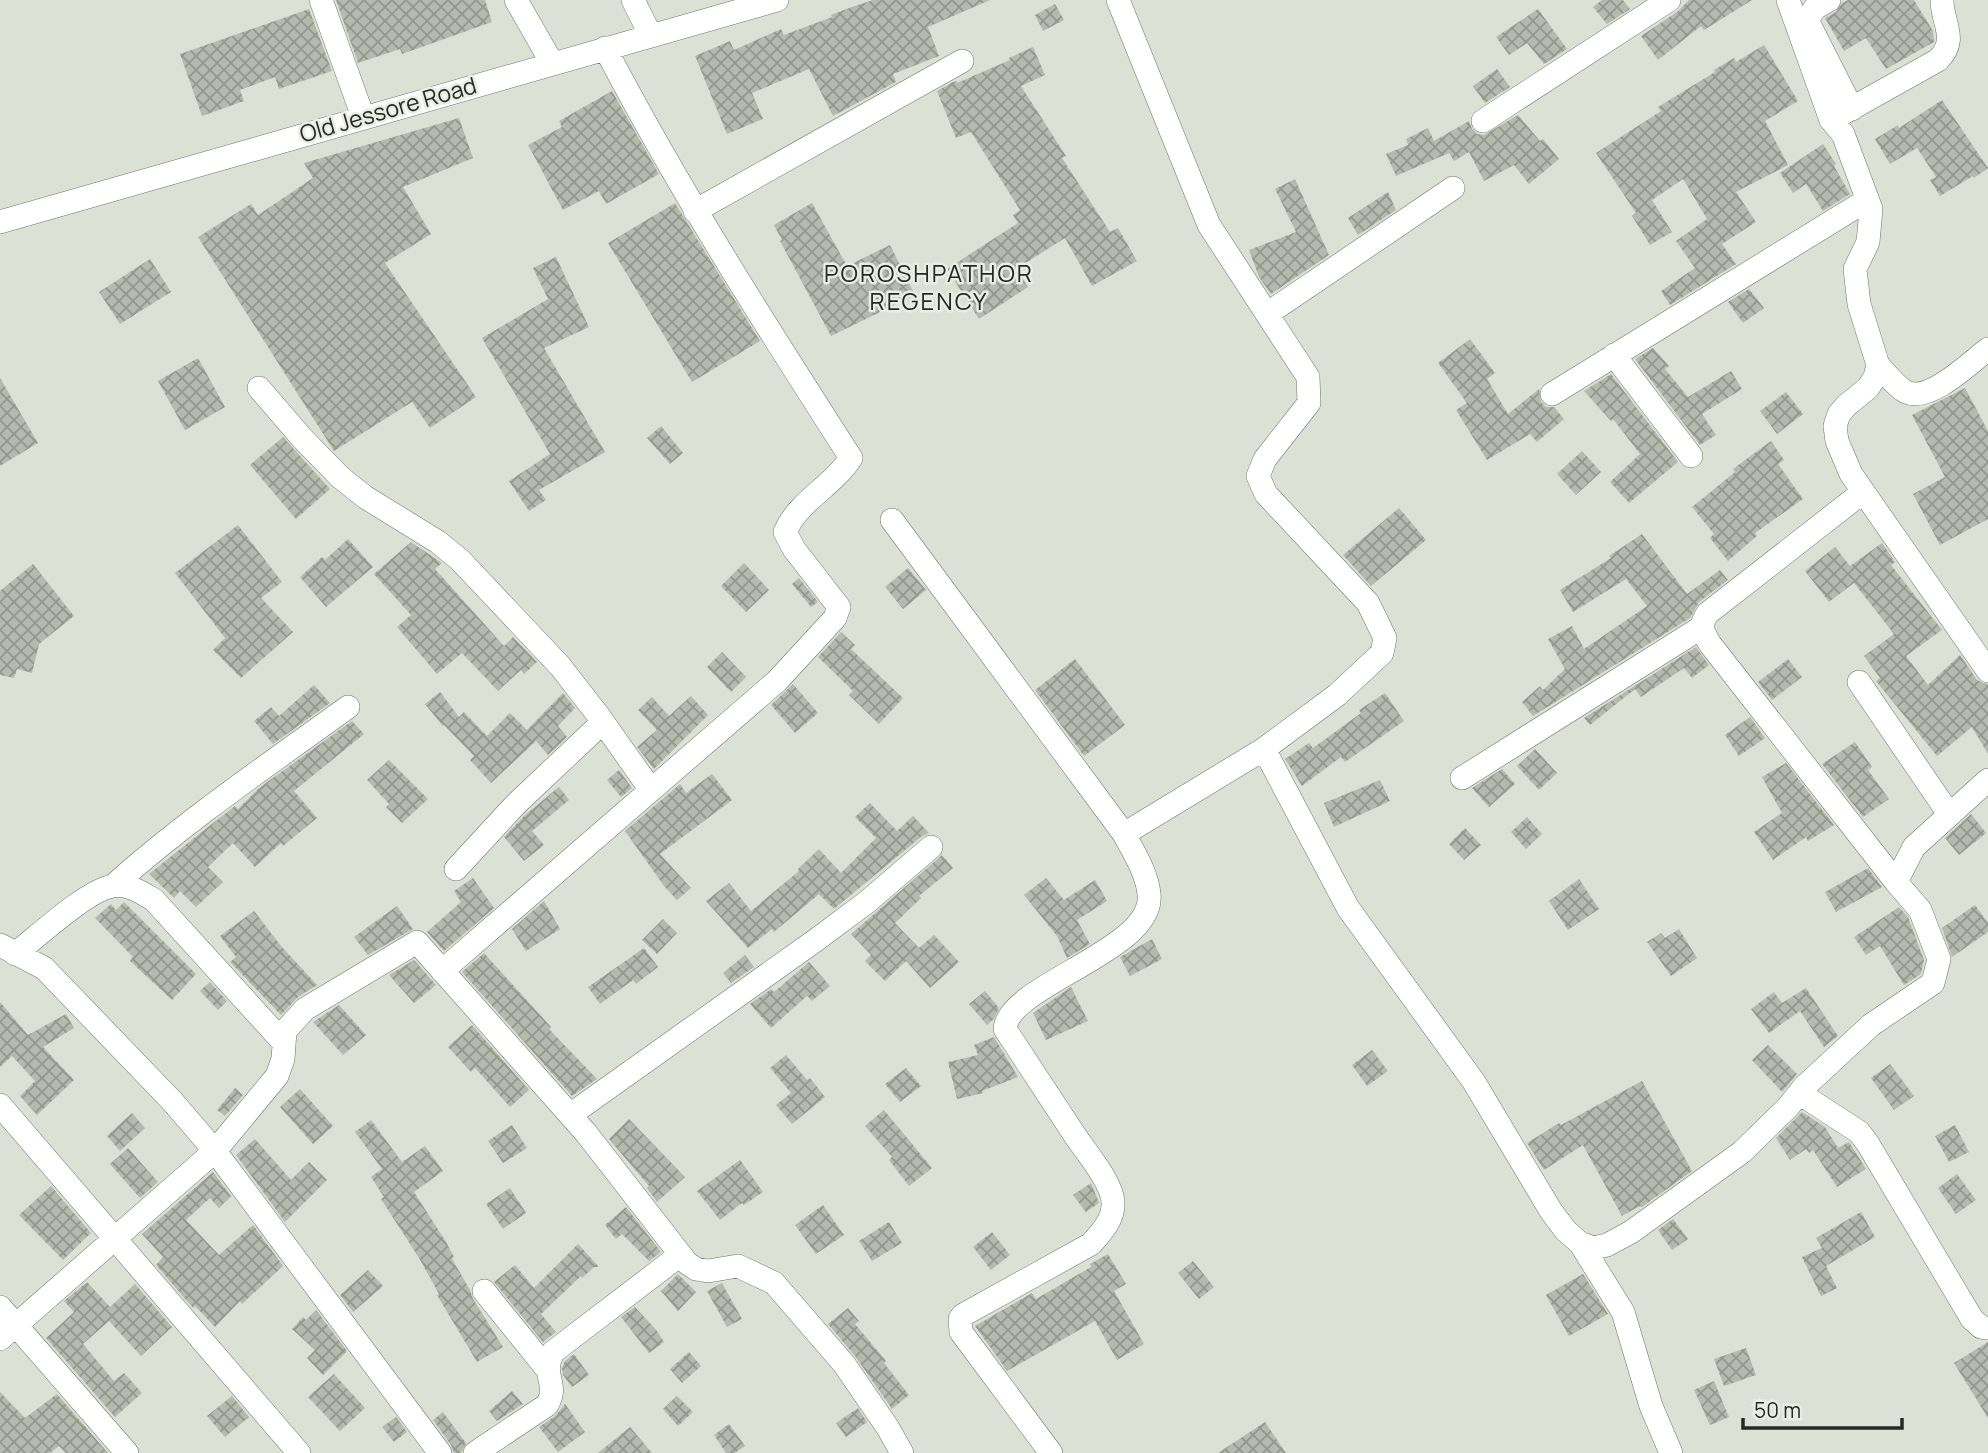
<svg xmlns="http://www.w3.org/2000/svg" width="1988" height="1453" font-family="Manrope,sans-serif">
  <defs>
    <pattern id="building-cross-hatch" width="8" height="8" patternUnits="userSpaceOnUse" patternTransform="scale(1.75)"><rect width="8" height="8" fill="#b5baaf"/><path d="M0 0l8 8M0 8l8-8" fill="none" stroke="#93978e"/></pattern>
  </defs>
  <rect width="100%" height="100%" fill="#dce1d6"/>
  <path fill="url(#building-cross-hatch)" d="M336 0H485L492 22 402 54 400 49 358 63Z
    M873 0H990L928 27 939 56 893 74 896 82 833 116 809 69 752 93 763 119 727 134 695 56 730 41 734 50 781 29 784 35 832 17 831 15 849 8Z
    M1602 0H1623L1630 9 1607 24 1593 7Z
    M1689 0H1752L1704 30 1701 26 1658 60 1641 36 1677 12Z
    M1848 0H1914L1933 31 1934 42 1886 69 1866 38 1844 51 1825 18 1836 12 1842 3Z
    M1055 4 1064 20 1043 31 1035 15Z
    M309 9 332 71 279 89 275 77 240 90 244 101 202 116 180 54Z
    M1538 9 1567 49 1544 64 1527 43 1509 55 1496 37Z
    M1764 45 1798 101 1765 121 1788 165 1736 192 1756 222 1722 244 1736 264 1670 305 1661 291 1695 268 1676 241 1707 219 1683 179 1652 200 1672 232 1650 245 1632 216 1636 213 1596 153 1661 111 1658 107 1715 72 1714 70 1734 58 1736 62Z
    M1033 47 1045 75 1021 86 1066 156 1062 158 1110 232 1118 228 1137 261 1092 286 1065 238 1016 269 1028 287 979 319 947 269 1018 223 1013 215 1020 210 971 132 956 138 937 91 953 82 957 81V83L1010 60 1009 58Z
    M1497 69 1510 87 1485 103 1473 86Z
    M612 91 659 174 606 204 599 191 563 210 528 145 562 127 559 121Z
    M1942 100 1988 168 1974 178 1973 176 1940 196 1930 180 1936 177 1917 148 1890 164 1875 139 1898 125 1899 128Z
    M1518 115 1540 141 1543 139 1559 159 1529 184 1514 165 1484 181 1469 152 1454 161 1449 153 1396 176 1386 154 1408 145 1406 139 1428 128 1434 141 1469 121 1472 129 1477 134 1484 135Z
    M459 118 473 158 403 187 431 234 385 263 476 397 430 428 412 402 334 451 198 237 251 204 258 215 313 178 304 163Z
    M1823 144 1836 164 1834 166 1850 194 1823 211 1806 184 1793 193 1780 173Z
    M1295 179 1329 255 1271 294 1259 277 1249 250 1296 232 1275 189Z
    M1388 192 1396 210 1358 235 1348 218Z
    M675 203 760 341 692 382 608 243Z
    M812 203 847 266 890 245 915 295 831 336 780 241 782 240 774 225Z
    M556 257 589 327 544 348 605 452 539 490 546 500 529 511 509 481 550 454 482 338 548 299 533 268Z
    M150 259 171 292 120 324 99 292Z
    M1749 289 1764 308 1743 323 1728 302Z
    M1470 339 1495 373 1487 379 1508 414 1539 389 1541 402 1546 407H1554L1564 419 1537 442 1530 434 1487 460 1456 410 1467 403 1438 363Z
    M1653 348 1669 366 1665 369 1688 397 1731 371 1742 389 1702 414 1716 435 1700 445 1635 359Z
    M198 358 225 407 185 430 158 381Z
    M1611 374 1678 462 1629 503 1610 482 1640 454 1613 419 1611 421 1584 391Z
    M0 378 38 443 0 466Z
    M1965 388 1988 431V519L1940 545 1913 494 1945 477 1912 415Z
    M1786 392 1803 414 1777 434 1760 411Z
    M661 426 683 453 670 464 647 438Z
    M283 437 330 489 296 519 250 465Z
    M1771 441 1784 460 1778 464 1803 499 1755 533 1757 536 1728 561 1710 538 1714 534 1692 507 1735 472 1733 469Z
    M1582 451 1601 472 1576 495 1557 474Z
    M1399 508 1426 540 1371 586 1343 555Z
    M238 525 282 582 261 598 293 632 241 678 213 650 225 638 175 573Z
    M1642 534 1687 594 1720 570 1728 580 1699 602 1690 618 1533 716 1522 702 1540 686 1543 690 1565 669 1548 639 1572 626 1584 649 1647 606 1626 579 1573 612 1560 590 1611 558 1609 556Z
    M348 539 373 567 326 607 300 577 322 557 325 560Z
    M411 542 442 563 435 569 504 646 513 637 537 662 524 674 521 670 498 691 462 653 437 674 397 627 411 615 374 574Z
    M1882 543 1895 562 1891 565 1942 630 1906 656 1928 685 1960 655 1977 680 1988 685V754L1972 727 1937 756 1876 681 1880 678 1864 656 1894 634 1854 583 1829 602 1805 571 1835 547 1850 566Z
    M744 563 769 590 746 612 721 586Z
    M33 564 74 616 39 644 32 673 17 669 14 678 0 675V591Z
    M908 568 926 590 903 609 885 587Z
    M799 578 818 602 811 607 792 584Z
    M841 632 855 645 851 649 903 698 879 724 849 695 853 691 818 657Z
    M1696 647 1709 665 1692 678 1684 668 1641 697 1635 689 1590 725 1584 718Z
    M722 652 746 677 731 692 707 667Z
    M1075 659 1125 725 1084 756 1035 690Z
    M1788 659 1802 677 1772 700 1758 682Z
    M793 684 818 713 795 733 771 705Z
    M314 685 330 703 273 744 254 721 271 707 279 716Z
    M440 692 459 717 464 712 487 736 510 713 527 730 563 693 575 708 558 726 567 737 548 755 536 741 491 783 470 760 474 756 444 725 443 726 425 704Z
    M1385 693 1404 721 1345 762 1341 757 1302 786 1285 759 1309 743 1313 748 1361 713 1359 710Z
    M691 696 708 715 654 769 637 747 657 730 638 710 652 697 669 716Z
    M1750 717 1765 738 1739 756 1725 735Z
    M352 721 364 734 294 791 317 818 283 846 281 843 255 867 233 843 208 867 223 882 196 907 180 891 174 898 149 874 208 827 235 806 238 809 259 788Z
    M1855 742 1872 767 1868 770 1889 799 1863 817 1822 764Z
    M1535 749 1557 773 1539 790 1517 766Z
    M389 760 428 799 402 823 386 807 389 804 367 780Z
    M1786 763 1834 825 1808 841 1806 837 1773 860 1754 832 1782 813 1762 777Z
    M1502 769 1515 784 1489 807 1472 788Z
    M619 770 632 788 621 797 607 780Z
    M712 774 732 800 660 854 691 888 677 900 664 886 625 831 680 784 686 793Z
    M1380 780 1390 801 1334 827 1324 803Z
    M559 787 569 800 532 831 544 845 524 861 504 837 525 815Z
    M870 803 897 831 913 816 929 833 922 836 834 909 819 894 774 932 772 929 748 948 706 901 729 883 751 911 799 871 798 869 819 849 841 873 876 838 855 817Z
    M1971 814 1986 833 1959 855 1945 838Z
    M1527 817 1542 834 1526 849 1511 832Z
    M1465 828 1481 845 1464 860 1449 844Z
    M942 855 953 868 919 896 921 898 895 923 919 948 934 935 959 962 930 988 906 961 885 981 865 961 871 955 851 934Z
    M1868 868 1882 887 1836 912 1825 892Z
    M473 878 494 908 444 951 427 932 461 902 454 891Z
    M1046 878 1064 900 1095 880 1107 901 1077 920 1090 944 1067 958 1057 936 1024 895Z
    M1579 879 1599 909 1568 930 1549 901Z
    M544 901 560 929 526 951 512 929Z
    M124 902 196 974 172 1000 130 961 133 957 95 918 111 904 116 910Z
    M1975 905 1988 923V932L1952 957 1942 928Z
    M397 906 413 929 368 955 354 937Z
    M1899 907 1908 917 1924 960 1921 974 1904 985 1880 946 1866 955 1854 937Z
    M254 911 281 946 317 985 298 997 281 1015 230 962 236 957 220 936Z
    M663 919 677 933 657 954 642 940Z
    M1679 929 1697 958 1671 976 1647 942 1661 933 1665 938Z
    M1152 939 1162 959 1130 976 1120 957Z
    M644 948 658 967 636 984 633 980 600 1004 588 987Z
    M484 953 551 1027 549 1029 597 1079 572 1096 462 972Z
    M745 955 754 967 731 983 723 973Z
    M414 960 436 985 414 1003 389 975Z
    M809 962 830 986 812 1001 807 996 771 1028 750 1004 771 989 774 992Z
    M210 982 227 1001 218 1010 200 991Z
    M1071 987 1088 1021 1046 1040 1033 1013Z
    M1806 988 1838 1036 1824 1047 1800 1011 1769 1033 1751 1009 1774 992 1782 1003Z
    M985 991 999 1008 994 1019 987 1025 969 1004Z
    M0 1002 28 1035 66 1014 74 1028 43 1047 74 1080 37 1115 20 1096 35 1081 12 1056 0 1067Z
    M339 1005 366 1035 343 1055 313 1022Z
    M472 1025 529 1090 510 1107 475 1068 471 1072 448 1047Z
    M994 1037 1018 1077 982 1091 983 1093 957 1099 948 1062 978 1055 974 1045Z
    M1768 1045 1797 1074 1782 1092 1752 1060Z
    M1372 1050 1388 1071 1367 1086 1352 1065Z
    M786 1055 807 1080 810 1078 825 1097 792 1124 776 1105 791 1093 770 1068Z
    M1890 1064 1914 1096 1894 1110 1871 1078Z
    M906 1068 921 1086 900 1102 885 1084Z
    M1642 1081 1692 1171 1642 1207 1640 1206 1622 1216 1583 1145 1544 1170 1527 1143 1559 1123 1561 1125Z
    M235 1088 243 1095 225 1116 217 1110Z
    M300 1089 333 1126 313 1144 280 1107Z
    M884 1110 932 1168 909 1186 889 1160 892 1157 865 1126Z
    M1802 1112 1825 1127 1838 1148 1849 1142 1866 1169 1837 1187 1813 1150 1809 1153 1806 1149 1790 1160 1776 1138Z
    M132 1113 145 1128 120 1151 107 1136Z
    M629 1119 685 1177 657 1202 647 1188 649 1186 609 1139Z
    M371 1120 402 1162 425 1146 443 1171 414 1192 446 1242 454 1257 452 1259 470 1290 473 1299 503 1347 477 1362 437 1295 439 1294 419 1258 381 1199 384 1197 371 1177 382 1169 355 1132Z
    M512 1125 527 1148 503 1163 488 1141Z
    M1955 1125 1969 1152 1949 1162 1935 1136Z
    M255 1139 291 1180 309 1162 327 1180 285 1222 236 1155Z
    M128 1148 158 1182 140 1198 110 1164Z
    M740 1160 763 1192 744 1205 742 1203 720 1220 697 1191Z
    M213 1172 231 1196 219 1208 210 1198 186 1220 219 1255 253 1225 283 1266 242 1304 240 1301 215 1327 195 1306 193 1308 156 1265 163 1257 142 1234Z
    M1957 1174 1976 1200 1956 1214 1938 1188Z
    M1091 1183 1099 1203 1086 1212 1073 1195Z
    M51 1186 91 1233 63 1260 19 1215Z
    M510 1188 526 1213 503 1229 486 1204Z
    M823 1205 844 1235 816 1254 795 1225Z
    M626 1207 661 1252 649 1261 622 1234 616 1239 605 1225Z
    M1861 1212 1875 1237 1826 1266 1837 1288 1821 1296 1802 1257 1822 1248 1816 1238Z
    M1673 1219 1688 1239 1672 1250 1658 1230Z
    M889 1222 902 1243 872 1261 859 1241Z
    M992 1232 1010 1255 991 1270 973 1247Z
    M578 1244 599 1267H594L582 1278 581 1276 541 1314 556 1332 543 1342 494 1282 515 1265 534 1288Z
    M1108 1254 1126 1284 1114 1291 1144 1344 1117 1360 1095 1321 1007 1371 975 1326 1032 1293 1036 1299 1091 1267 1090 1264Z
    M1193 1261 1214 1287 1199 1299 1178 1273Z
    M368 1270 383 1286 353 1312 340 1295Z
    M678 1274 696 1292 678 1311 661 1291Z
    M1583 1274 1608 1314 1569 1336 1546 1295Z
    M87 1282 110 1307 135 1284 172 1327 141 1356 109 1321 83 1344 114 1381 124 1373 142 1393 115 1417 46 1338 74 1312 64 1301Z
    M722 1283 742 1319 727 1327 707 1291Z
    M635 1307 657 1331 664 1342 649 1353 621 1317Z
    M848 1308 859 1321 855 1324 886 1361 884 1363 909 1395 892 1409 855 1356 828 1324Z
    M316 1310 347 1351 323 1375 307 1358 315 1350 292 1329 303 1317 306 1320Z
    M1988 1342V1418L1954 1363Z
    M1746 1348 1756 1375 1724 1386 1714 1359Z
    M689 1352 701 1366 682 1383 670 1369Z
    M574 1354 589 1375 572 1387 563 1375 562 1368 565 1361Z
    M334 1374 365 1408 340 1431 308 1397Z
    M1714 1381 1729 1417 1710 1425 1694 1390Z
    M512 1391 523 1404 497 1421 489 1411Z
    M0 1392 25 1418 57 1394 108 1453H66L59 1446 50 1453H0Z
    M232 1396 249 1417 225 1437 207 1416Z
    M677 1396 693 1412 678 1426 663 1409Z
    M565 1404 585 1432 558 1452 539 1427 555 1416Z
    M858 1408 867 1422 846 1437 836 1423Z
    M443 1412 466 1443 461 1453H454L451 1445 433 1420Z
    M396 1417 407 1432 394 1442 382 1427Z
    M1265 1422 1286 1453H1218Z
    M729 1424 745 1446 735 1453H726L714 1435Z
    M630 1427 652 1453H598Z"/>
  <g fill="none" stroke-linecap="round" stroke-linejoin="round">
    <defs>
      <path id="minor" d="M321 0 363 117
        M516 0 552 63
        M633 0 651 36
        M1118 0 1209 225 1308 377 1309 403 1265 459 1258 476 1266 494 1368 603 1385 638 1382 653 1337 695 1264 749 1348 908 1474 1082 1551 1211 1566 1231 1580 1243 1593 1248 1607 1245 1631 1232 1742 1152 1788 1107 1804 1087 1871 1025 1933 983 1939 959 1920 910 1896 882 1914 847 1988 780
        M1788 0 1831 120 1843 134 1871 209 1868 242 1855 269 1859 304 1878 365 1875 377 1868 388 1847 405 1839 414 1835 426 1837 441 1851 474 1988 671
        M1829 0 1815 8 1807 20 1852 109
        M1831 120 1938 60C1959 39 1942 24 1942 0
        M1483 121 1669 0
        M695 211 962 61
        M0 222 777 0
        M1267 314 1453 188
        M1614 355 1691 456
        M1878 365C1886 373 1896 387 1906 392 1929 403 1970 363 1988 349
        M259 388 302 438 340 477 365 497 438 542 460 560 560 666 598 715 651 790
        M1552 394 1867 200
        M1863 492 1708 613C1699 625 1702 631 1710 644L1896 882
        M892 520 1124 834
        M1859 682 1949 814
        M1462 778 1702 627
        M456 869 516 804 603 722
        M114 885C187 820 268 765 348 707
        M0 945 44 968 173 1102 215 1151 440 1453
        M15 954C37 937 87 890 113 886 128 883 142 893 154 900L284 1043
        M442 971 777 681 835 618 839 607 794 549 785 532C798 501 833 486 851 458 765 324 679 190 605 48
        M1799 1093 1859 1132 1868 1144 1972 1319 1981 1327 1988 1328
        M0 1105 299 1453
        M570 1115 816 940 867 902 931 847
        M1580 1243 1623 1312 1651 1406 1671 1453
        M484 1291 547 1369
        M0 1307 127 1453
        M0 1339 215 1151 277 1076 283 1059 285 1031 305 1009 417 942 586 1133 687 1263 696 1269 708 1271 738 1266 774 1283 844 1364 888 1428 902 1453
        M475 1453 547 1405C560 1383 540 1377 553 1352L680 1255
        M1051 1453 961 1332 960 1319 963 1315 1091 1244C1102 1232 1114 1219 1113 1202 1112 1183 1087 1153 1076 1137 1052 1101 1029 1065 1005 1029 1007 985 1156 950 1149 894 1147 873 1134 853 1124 834L1264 749"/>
    </defs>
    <use href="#minor" stroke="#6e7369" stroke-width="24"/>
    <use href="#minor" stroke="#fff" stroke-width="23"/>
  </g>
  <g text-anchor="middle" stroke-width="5" stroke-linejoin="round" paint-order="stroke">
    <g font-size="23" fill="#272925" stroke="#e9eee3">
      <text transform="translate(388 110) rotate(-16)" y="8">Old Jessore Road</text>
    </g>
    <g font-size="24" letter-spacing="2" fill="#272925" stroke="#e9eee3">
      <text x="929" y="282">POROSHPATHOR<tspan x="929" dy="28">REGENCY</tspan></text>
    </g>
  </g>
  <path d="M1743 1418v10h159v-10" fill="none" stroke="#272925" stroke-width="3.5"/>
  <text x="1754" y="1418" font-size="21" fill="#272925" stroke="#e9eee3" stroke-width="5" paint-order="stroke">50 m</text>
</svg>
